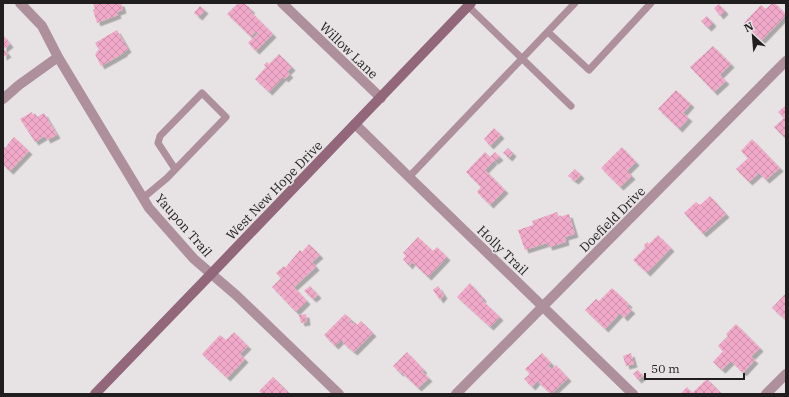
<svg xmlns="http://www.w3.org/2000/svg" width="789" height="397" font-family="'IBM Plex Serif',serif">
  <defs>
    <pattern id="building-cross-hatch" width="8" height="8" patternUnits="userSpaceOnUse"><rect width="8" height="8" fill="#f0a9c8"/><path d="M0 0l8 8M0 8l8-8" fill="none" stroke="#ce91ab"/></pattern>
    <filter id="shadow"><feDropShadow dx="3.5" dy="3.5" stdDeviation="0" flood-color="#0004"/></filter>
  </defs>
  <rect width="100%" height="100%" fill="#e7e2e4"/>
  <path fill="url(#building-cross-hatch)" filter="url(#shadow)" d="M93 3H121L123 10 117 12 118 15 97 23 93 10 95 9Z
    M238 3H244L252 10 250 11 273 34 256 51 248 43 258 33 256 31 251 37 227 14Z
    M772 3H775L786 15 761 41 744 23 761 5 766 9Z
    M719 4 725 11 720 16 714 8Z
    M200 6 205 10 199 17 194 13Z
    M707 16 713 23 708 28 701 21Z
    M117 30 128 49 124 52V53L101 66 95 54 97 53 96 52 99 50 95 43Z
    M3 35 10 44 4 49 8 54 3 57Z
    M713 46 731 64 720 75 726 81 714 92 690 67Z
    M279 54 292 67 287 72 290 74 285 79 283 77 269 92 255 79 266 67 264 65 267 62 269 64Z
    M676 90 691 104 683 113 689 118 679 129 658 109Z
    M786 105V139L774 127 784 118 778 112Z
    M32 112 33 115 35 113 37 117 44 113 57 135 47 140 45 136 35 142 20 119Z
    M494 128 501 135 490 146 484 139Z
    M14 137 29 151 10 171 3 165V146L5 148Z
    M752 139 780 168 766 180 759 173 749 182 736 169 748 158 741 151Z
    M622 147 636 162 627 171 632 176 620 187 601 168Z
    M508 148 513 153 509 158 503 153Z
    M485 152 494 161 485 170 505 190 490 205 477 192 481 187 466 172Z
    M495 152 500 157 495 161 490 157Z
    M575 169 581 175 575 181 568 176Z
    M710 196 726 214 703 234 684 213 696 202 700 205Z
    M557 212 559 217 569 214 575 234 565 237 566 242 549 247 547 243 525 250 518 230 533 225 532 221Z
    M658 235 671 248 647 273 633 260 644 249 645 246 644 245 647 242 649 244Z
    M418 237 433 251 437 247 447 257 428 277 412 262 409 266 403 259 406 256 403 253Z
    M309 244 320 255 312 262 316 267 294 287 307 301 296 312 272 287 281 278 276 273 284 266 285 268 300 250 302 252Z
    M470 283 483 298 482 300 500 317 490 327 457 297Z
    M310 286 318 295 313 299 304 291Z
    M438 286 444 295 440 300 433 290Z
    M612 288 629 304 627 306 632 310 624 318 620 313 605 329 585 310 596 299 599 301Z
    M786 293V320L772 308Z
    M306 314 307 322 301 323 299 315Z
    M345 314 351 319 350 321 353 324 355 322 357 325 361 321 373 333 354 352 344 344 342 339 335 346 324 335Z
    M736 324 760 348 751 357 755 360 743 373 731 361 722 370 713 362 723 351 718 346 728 336 726 334Z
    M234 332 248 346 240 354 245 359 227 378 202 354 220 335 226 340Z
    M407 352 424 370 422 371 429 378 418 388 402 373V372L400 373 393 366Z
    M542 353 551 363 548 366 552 369 556 365 568 378 551 394 537 381 532 387 524 379 530 374 525 369Z
    M631 353 634 364 626 366 623 356Z
    M638 370 643 376 638 380 633 374Z
    M273 377 290 394H262L259 391Z
    M707 379 722 394H680L687 387 692 393Z"/>
  <g fill="none" stroke-linecap="round" stroke-linejoin="round">
    <path stroke="#ae8f9c" stroke-width="7" d="M468 6 571 106
      M548 32 589 70 651 3
      M409 177 575 3
      M143 198 167 178 226 117 202 93 160 136 158 143 175 169"/>
    <path stroke="#ae8f9c" stroke-width="10" d="M20 3 42 26 58 57 149 208 194 259 236 295 339 394
      M282 3 381 98
      M3 99 19 85 58 57
      M355 124 409 177 633 394
      M456 394 786 61
      M766 394 786 374"/>
    <path stroke="#92677a" stroke-width="10" d="M95 394 211 274 471 3"/>
  </g>
  <g text-anchor="middle" stroke-width="3" stroke-linejoin="round" paint-order="stroke">
    <g font-size="13" fill="#201e1f" stroke="#e7e2e4">
      <text transform="translate(349 50) rotate(44)" y="5">Willow Lane</text>
      <text transform="translate(274 190) rotate(-46)" y="5">West New Hope Drive</text>
      <text transform="translate(612 219) rotate(-45)" y="5">Doefield Drive</text>
      <text transform="translate(184 225) rotate(49)" y="5">Yaupon Trail</text>
      <text transform="translate(503 250) rotate(44)" y="5">Holly Trail</text>
    </g>
  </g>
  <rect width="789" height="397" fill="none" stroke="#201e1f" stroke-width="8"/>
  <g transform="translate(753 36) rotate(334)" stroke="#e7e2e4" stroke-width="3" paint-order="stroke">
  <path d="M0-3L7 15L0 10L-7 15Z" fill="#201e1f"/>
  <text y="-6" font-size="11" font-weight="bold" text-anchor="middle" fill="#201e1f">N</text>
  </g>
  <path d="M645 373v6h99v-6" fill="none" stroke="#201e1f" stroke-width="2"/>
  <text x="651" y="373" font-size="12" fill="#201e1f" stroke="#e7e2e4" stroke-width="3" paint-order="stroke">50 m</text>
</svg>
